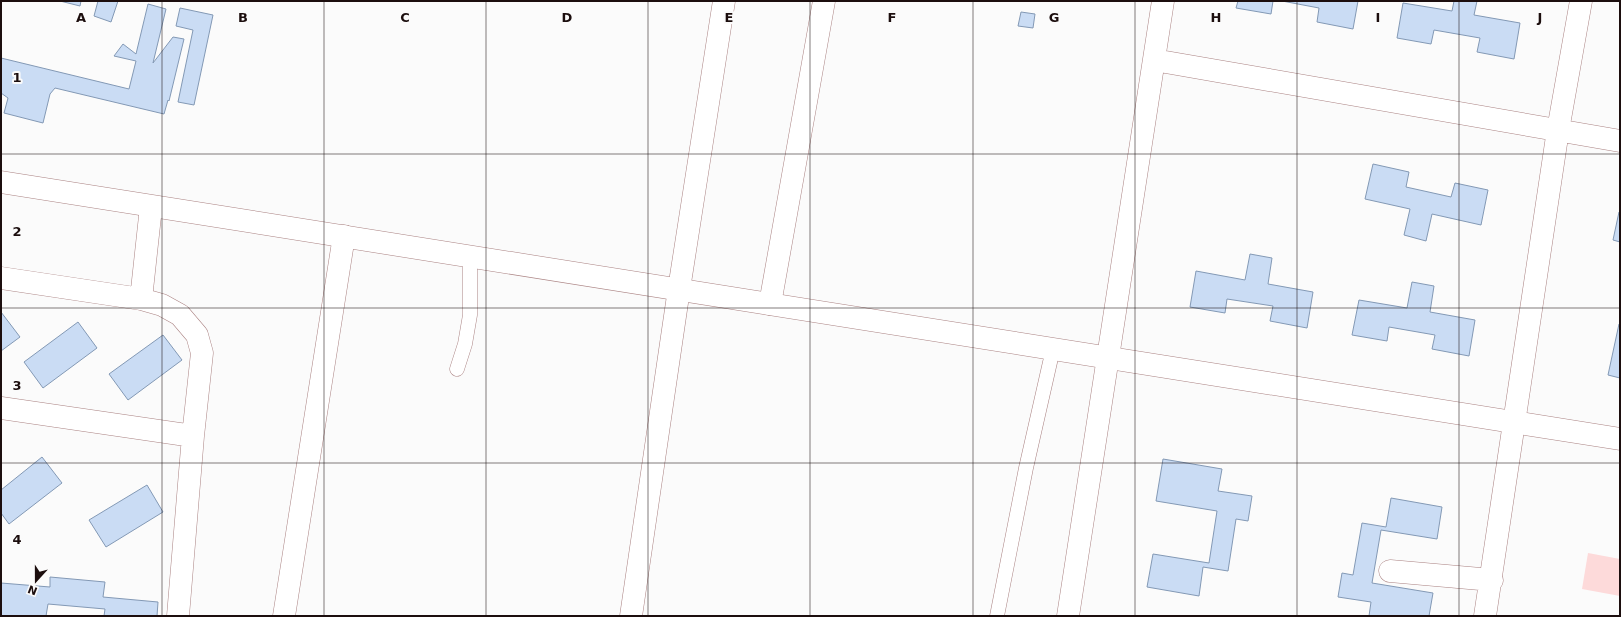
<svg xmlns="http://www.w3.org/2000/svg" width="1621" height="617" font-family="'DejaVu Sans',sans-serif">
  <rect width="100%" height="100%" fill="#fbfbfb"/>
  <path fill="#fddada" d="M1588 553 1620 559V596L1582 589Z"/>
  <path fill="#cadcf4" stroke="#8399b5" d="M60 1H81L80 6Z
    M98 1H118L111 22 94 16Z
    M1238 1H1273L1271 14 1236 8Z
    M1282 1H1358L1353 29 1317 22 1319 8Z
    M1454 1H1477L1474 15 1520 23 1514 59 1477 52 1480 38 1434 30 1431 44 1397 38 1403 3 1452 11Z
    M148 4 166 9 153 63 173 37 184 39 169 101 168 100 164 114 55 88 50 94 43 123 4 113 8 98 1 93V58L129 89 136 61 114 56 123 44 136 54Z
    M180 8 213 15 194 105 178 102 193 30 176 26Z
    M1021 12 1035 14 1033 28 1018 26Z
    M1373 164 1409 172 1406 187 1451 197 1455 183 1488 190 1481 225 1432 214 1426 241 1404 235 1410 209 1365 199Z
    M1619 212H1620V242L1613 240Z
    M1250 254 1272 258 1268 284 1313 292 1307 328 1270 321 1273 306 1227 299 1225 313 1190 307 1196 271 1245 280Z
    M1412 282 1434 286 1430 312 1475 320 1469 356 1432 349 1435 335 1389 327 1387 341 1352 335 1359 300 1407 308Z
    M1 312 20 337 1 351Z
    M78 322 97 348 43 388 24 362Z
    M1619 324 1620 325V378L1608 375Z
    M163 335 182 360 128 400 109 374Z
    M42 457 62 483 9 524 1 513V490Z
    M1163 459 1222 469 1218 491 1252 496 1248 521 1236 519 1228 571 1203 567 1199 596 1147 587 1153 554 1209 563 1217 511 1156 501Z
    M147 485 163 512 106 547 89 520Z
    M1391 498 1442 507 1437 539 1381 530 1372 583 1433 593 1429 616H1369L1371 602 1338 597 1342 573 1353 575 1362 523 1386 527Z
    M50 577 105 582 103 597 158 602 157 616H104L105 609 48 604 46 616H1V583L50 587Z"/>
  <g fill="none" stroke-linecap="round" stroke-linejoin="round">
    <defs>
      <path id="service" d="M457 369 465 344 470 315V256
        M997 616 1026 468 1053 349"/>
      <path id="minor" d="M1154 60 1620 141
        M1 278 141 299 162 305 180 315 197 335 202 353 193 436 178 616
        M141 299 151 207
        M770 304 824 1
        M1 408 193 436
        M1390 571 1492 580
        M284 616 344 236
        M631 616 679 289 724 1
        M1068 616 1163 1
        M1485 616 1558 130 1581 1"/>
      <path id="tertiary" d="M1 182 1620 439"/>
    </defs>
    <use href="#service" stroke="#aa8282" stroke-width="15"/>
    <use href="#minor" stroke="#aa8282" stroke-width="23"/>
    <use href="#tertiary" stroke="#aa8282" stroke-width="23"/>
    <use href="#service" stroke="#fff" stroke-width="14"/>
    <use href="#minor" stroke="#fff" stroke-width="22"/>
    <use href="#tertiary" stroke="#fff" stroke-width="22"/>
  </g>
  <path fill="none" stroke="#1c0e0e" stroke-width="1" stroke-opacity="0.55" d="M162 1V616M324 1V616M486 1V616M648 1V616M810 1V616M973 1V616M1135 1V616M1297 1V616M1459 1V616M1 154H1620M1 308H1620M1 463H1620"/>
  <g font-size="13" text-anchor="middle" font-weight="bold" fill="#1c0e0e" stroke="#fbfbfb" stroke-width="4" stroke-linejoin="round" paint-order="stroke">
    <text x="81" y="22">A</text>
    <text x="243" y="22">B</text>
    <text x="405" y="22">C</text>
    <text x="567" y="22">D</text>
    <text x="729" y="22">E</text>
    <text x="892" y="22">F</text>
    <text x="1054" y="22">G</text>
    <text x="1216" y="22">H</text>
    <text x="1378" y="22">I</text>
    <text x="1540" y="22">J</text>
    <text x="17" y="82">1</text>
    <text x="17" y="236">2</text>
    <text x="17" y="390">3</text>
    <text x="17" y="544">4</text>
  </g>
  <rect width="1621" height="617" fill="none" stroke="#1c0e0e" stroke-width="4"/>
  <g transform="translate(36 581) rotate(201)" stroke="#fbfbfb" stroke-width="3" paint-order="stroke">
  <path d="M0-3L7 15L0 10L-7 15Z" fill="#1c0e0e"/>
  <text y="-6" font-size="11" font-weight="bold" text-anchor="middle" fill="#1c0e0e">N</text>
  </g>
</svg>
